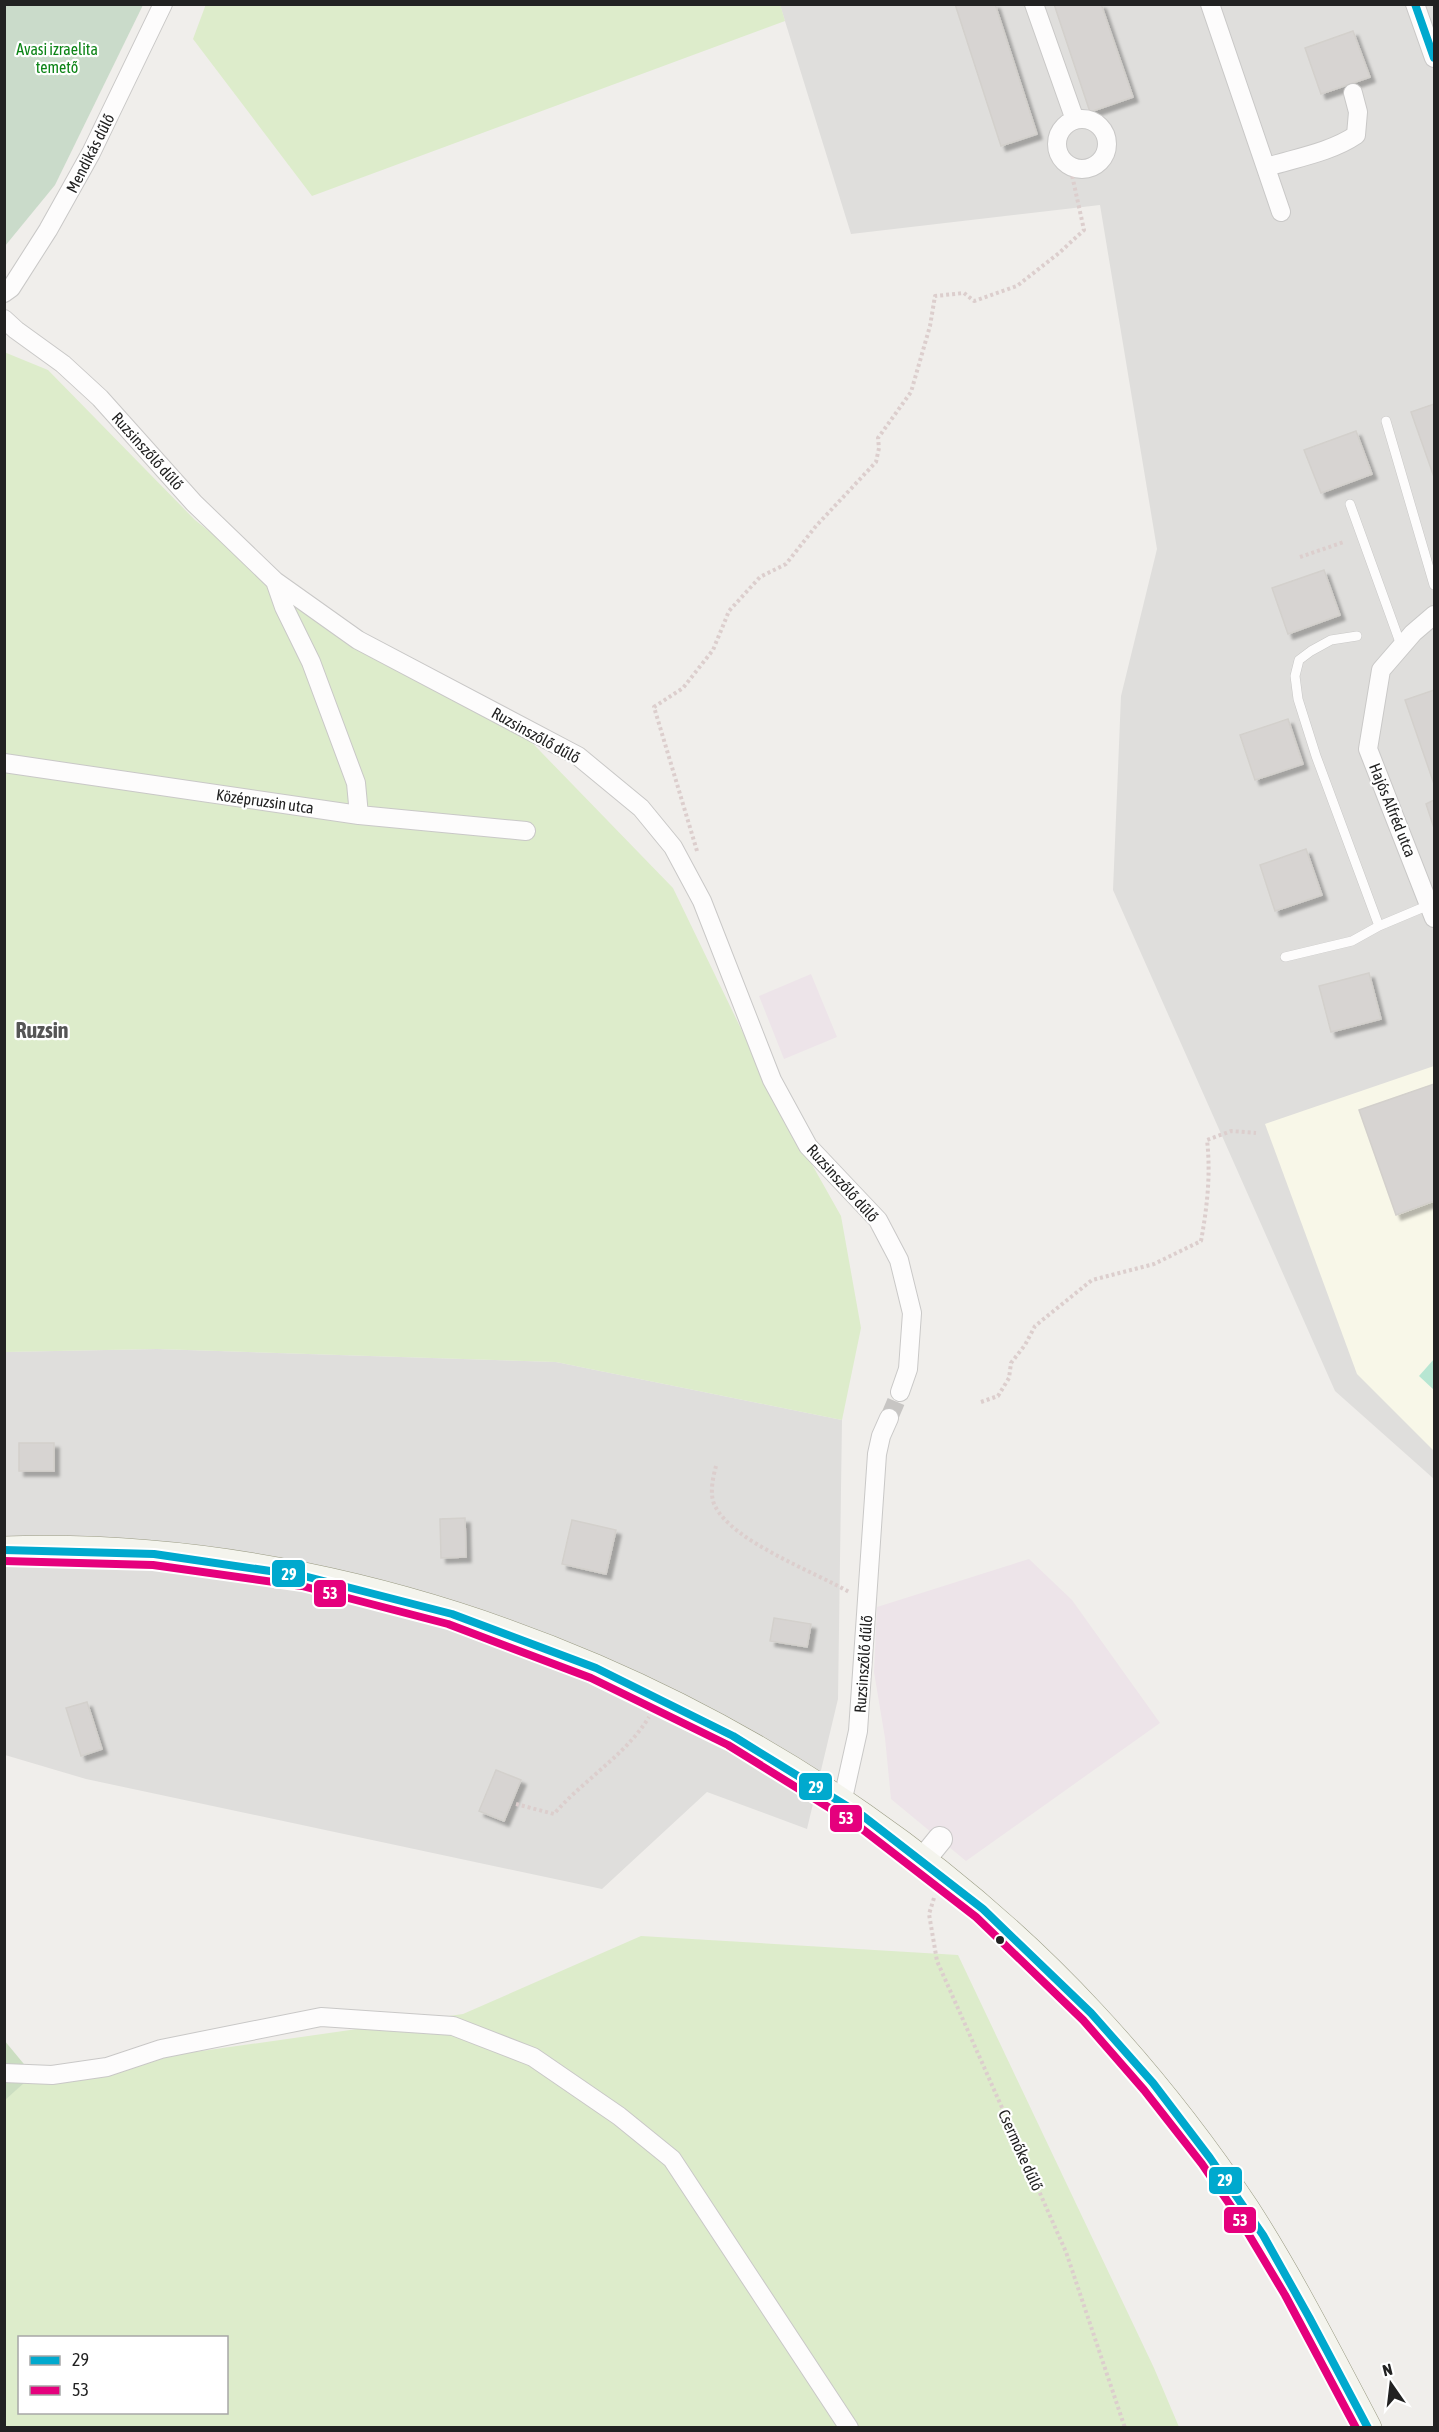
<svg xmlns="http://www.w3.org/2000/svg" width="1439" height="2432" font-family="'Asap Condensed',sans-serif">
  <defs>
    <filter id="shadow"><feDropShadow dx="5" dy="5" stdDeviation="1.5" flood-color="#0004"/></filter>
  </defs>
  <rect width="100%" height="100%" fill="#f0eeeb"/>
  <path fill="#dfdedc" d="M780 5H1434V1479L1335 1391 1113 890 1121 696 1157 549 1100 205 851 234Z
    M157 1349 556 1362 842 1420 838 1699 807 1829 707 1792 602 1889 86 1779 5 1755 4 1352Z"/>
  <path fill="#ede4e9" d="M811 974 837 1037 784 1059 759 996Z
    M1029 1559 1072 1600 1160 1723 966 1861 891 1799 885 1738 874 1672 877 1607Z"/>
  <path fill="#f8f7e8" d="M1434 1066V1451L1357 1374 1265 1124Z"/>
  <path fill="#ddeccb" fill-rule="evenodd" d="M206 4H780L785 21 312 196 193 39Z
    M4 352 48 370 195 520 351 644 509 719 673 888 774 1097 841 1216 861 1328 842 1420 556 1362 157 1349 5 1352Z
    M641 1936 958 1955 1154 2368 1179 2427H5L4 2100 33 2075 463 2014ZM20 2338H226V2412H20Z"/>
  <path fill="#cbdec1" d="M4 2040 33 2075 5 2100H4Z"/>
  <path fill="#cadbca" d="M5 4 143 5 55 185 5 246Z"/>
  <path fill="#b7e6d2" d="M1434 1359V1390L1419 1376Z"/>
  <path fill="#d7d4d2" stroke="#d3d0cc" stroke-width="1.5" filter="url(#shadow)" d="M955 4H995L1037 134 1001 146Z
    M1054 4H1101L1133 97 1090 112Z
    M1353 31 1370 77 1321 94 1305 48Z
    M1434 404V477L1411 412Z
    M1356 431 1372 474 1321 493 1304 450Z
    M1324 570 1340 615 1288 634 1272 588Z
    M1434 690V784L1405 700Z
    M1288 719 1303 764 1255 780 1240 735Z
    M1434 800V828L1426 804Z
    M1306 849 1322 895 1275 911 1260 865Z
    M1369 973 1381 1019 1331 1032 1319 986Z
    M1434 1084V1201L1396 1215 1359 1110Z
    M19 1443H54V1471H19Z
    M465 1518 466 1557 441 1558 440 1519Z
    M572 1520 616 1530 606 1574 562 1564Z
    M774 1618 811 1624 807 1647 770 1641Z
    M87 1702 102 1749 81 1756 66 1708Z
    M496 1770 521 1780 504 1821 479 1811Z"/>
  <g fill="none" stroke-linecap="round" stroke-linejoin="round">
    <path stroke="#c7c5c3" stroke-width="18" stroke-dasharray="18 9" stroke-linecap="butt" d="M889 1418 900 1392"/>
    <defs>
      <path id="service" d="M1386 421 1434 585
        M1350 504 1402 648
        M1357 636 1331 640 1311 651 1299 660 1295 676 1298 699 1316 756 1379 926
        M1285 957 1352 941 1379 926 1429 905"/>
      <path id="minor" d="M1034 4 1075 120
        M1210 4 1281 212
        M1415 4 1434 58
        M1057 144a25 25 0 1 1 50 0a25 25 0 1 1-50 0Z
        M1267 167C1296 158 1331 152 1356 135L1358 112 1353 93
        M4 293 11 288 48 230 91 153 163 4
        M4 319 16 330 63 364 100 398 194 503 275 581 358 640 578 756 641 808 673 847 702 901 772 1080 808 1146 878 1220 899 1260 912 1313 908 1369 900 1392
        M275 581 284 607 311 662 356 783 359 815
        M1434 615 1413 633 1381 670 1368 749 1434 918
        M4 763 359 815 526 831
        M842 1803 858 1731 877 1454 881 1436 889 1418
        M4 2073 52 2075 107 2067 161 2049 321 2017 453 2026 533 2057 619 2116 672 2159 849 2428"/>
      <path id="tertiary" d="M923 1860 940 1839"/>
      <path id="secondary" d="M4 1550C402 1537 821 1723 1091 2013 1147 2073 1200 2140 1246 2209 1291 2279 1329 2354 1368 2428"/>
    </defs>
    <use href="#service" stroke="#c9c8c7" stroke-width="10"/>
    <use href="#minor" stroke="#c9c8c7" stroke-width="20"/>
    <use href="#tertiary" stroke="#c9c8c7" stroke-width="26"/>
    <use href="#secondary" stroke="#999a82" stroke-width="28"/>
    <path stroke="#dccecd" stroke-width="4" stroke-dasharray="3 3" stroke-linecap="butt" d="M1300 557 1344 542
      M697 851 654 707 683 688 713 650 729 611 760 577 786 564 816 526 876 462 879 448 878 438 911 392 930 326 935 296 964 293 974 301 1017 286 1059 253 1084 230 1070 166
      M981 1402 998 1396 1009 1378 1011 1363 1025 1345 1035 1326 1092 1280 1154 1264 1201 1241C1207 1208 1211 1174 1207 1140L1231 1131 1256 1133
      M716 1466C713 1477 709 1495 715 1506 733 1542 813 1571 849 1592
      M516 1804 554 1814C584 1779 625 1756 649 1717
      M934 1898 929 1914 937 1961 1066 2252 1125 2428"/>
    <use href="#service" stroke="#fdfcfc" stroke-width="9"/>
    <use href="#minor" stroke="#fdfcfc" stroke-width="18"/>
    <use href="#tertiary" stroke="#fdfcfc" stroke-width="24"/>
    <use href="#secondary" stroke="#f4f4ed" stroke-width="27"/>
    <defs>
      <path id="bus-1" d="M1415 4 1434 58
        M4 1550 154 1554 304 1576 452 1614 596 1668 733 1736 863 1816 983 1909 1091 2013 1153 2083 1210 2158 1263 2235 1309 2317 1368 2428"/>
      <path id="bus-2" d="M4 1561 153 1565 302 1586 448 1624 591 1678 728 1745 857 1825 976 1917 1083 2020 1144 2090 1202 2164 1237 2215 1285 2295 1356 2428"/>
    </defs>
    <use href="#bus-1" stroke="#fff" stroke-width="12"/>
    <use href="#bus-2" stroke="#fff" stroke-width="12"/>
    <use href="#bus-1" stroke="#00a9ce" stroke-width="8"/>
    <use href="#bus-2" stroke="#e5007d" stroke-width="8"/>
  </g>
  <circle fill="#222" stroke="#fff" stroke-width="2" cx="1000" cy="1940" r="5"/>
  <g text-anchor="middle" stroke-width="4.5" stroke-linejoin="round" paint-order="stroke">
    <g font-size="16" fill="#0c8416" stroke="#fff">
      <text x="57" y="55">Avasi izraelita<tspan x="57" dy="18">temető</tspan></text>
    </g>
    <g font-size="16" fill="#222" stroke="#fff">
      <text transform="translate(90 153) rotate(-63)" y="6">Mendikás dűlő</text>
      <text transform="translate(148 451) rotate(48)" y="6">Ruzsinszőlő dűlő</text>
      <text transform="translate(536 735) rotate(29)" y="6">Ruzsinszőlő dűlő</text>
      <text transform="translate(265 801) rotate(8)" y="6">Középruzsin utca</text>
      <text transform="translate(1393 810) rotate(68)" y="6">Hajós Alfréd utca</text>
      <text transform="translate(843 1183) rotate(48)" y="6">Ruzsinszőlő dűlő</text>
      <text transform="translate(863 1664) rotate(-86)" y="6">Ruzsinszőlő dűlő</text>
      <text transform="translate(1021 2150) rotate(66)" y="6">Csermőke dűlő</text>
    </g>
    <g font-size="22" font-weight="bold" fill="#555" stroke="#fff">
      <text x="42" y="1038">Ruzsin</text>
    </g>
  </g>
  <g stroke="#fff" stroke-width="2">
    <rect x="271" y="1559" width="35" height="29" rx="6" fill="#00a9ce"/>
    <rect x="313" y="1579" width="34" height="29" rx="6" fill="#e5007d"/>
    <rect x="798" y="1772" width="35" height="29" rx="6" fill="#00a9ce"/>
    <rect x="829" y="1804" width="34" height="29" rx="6" fill="#e5007d"/>
    <rect x="1208" y="2166" width="35" height="29" rx="6" fill="#00a9ce"/>
    <rect x="1223" y="2206" width="34" height="28" rx="6" fill="#e5007d"/>
  </g>
  <g font-size="16" text-anchor="middle" font-weight="bold" fill="#fff">
    <text x="289" y="1580">29</text>
    <text x="330" y="1599">53</text>
    <text x="816" y="1793">29</text>
    <text x="846" y="1824">53</text>
    <text x="1225" y="2186">29</text>
    <text x="1240" y="2226">53</text>
  </g>
  <rect width="1439" height="2432" fill="none" stroke="#222222" stroke-width="12"/>
  <rect x="18" y="2336" width="210" height="78" fill="#ffffff" stroke="#a7a7a7" stroke-width="1.5"/>
  <rect x="30" y="2356" width="30" height="9" fill="#00a9ce" stroke="#a7a7a7" stroke-width="1.5"/>
  <text x="72" y="2366" font-size="18" fill="#222222">29</text>
  <rect x="30" y="2386" width="30" height="9" fill="#e5007d" stroke="#a7a7a7" stroke-width="1.5"/>
  <text x="72" y="2396" font-size="18" fill="#222222">53</text>
  <g transform="translate(1391 2384) rotate(346)" stroke="#ffffff" stroke-width="4.5" paint-order="stroke">
  <path d="M0-4.5L10 22L0 15L-10 22Z" fill="#222222"/>
  <text y="-9" font-size="16" font-weight="bold" text-anchor="middle" fill="#222222">N</text>
  </g>
</svg>
